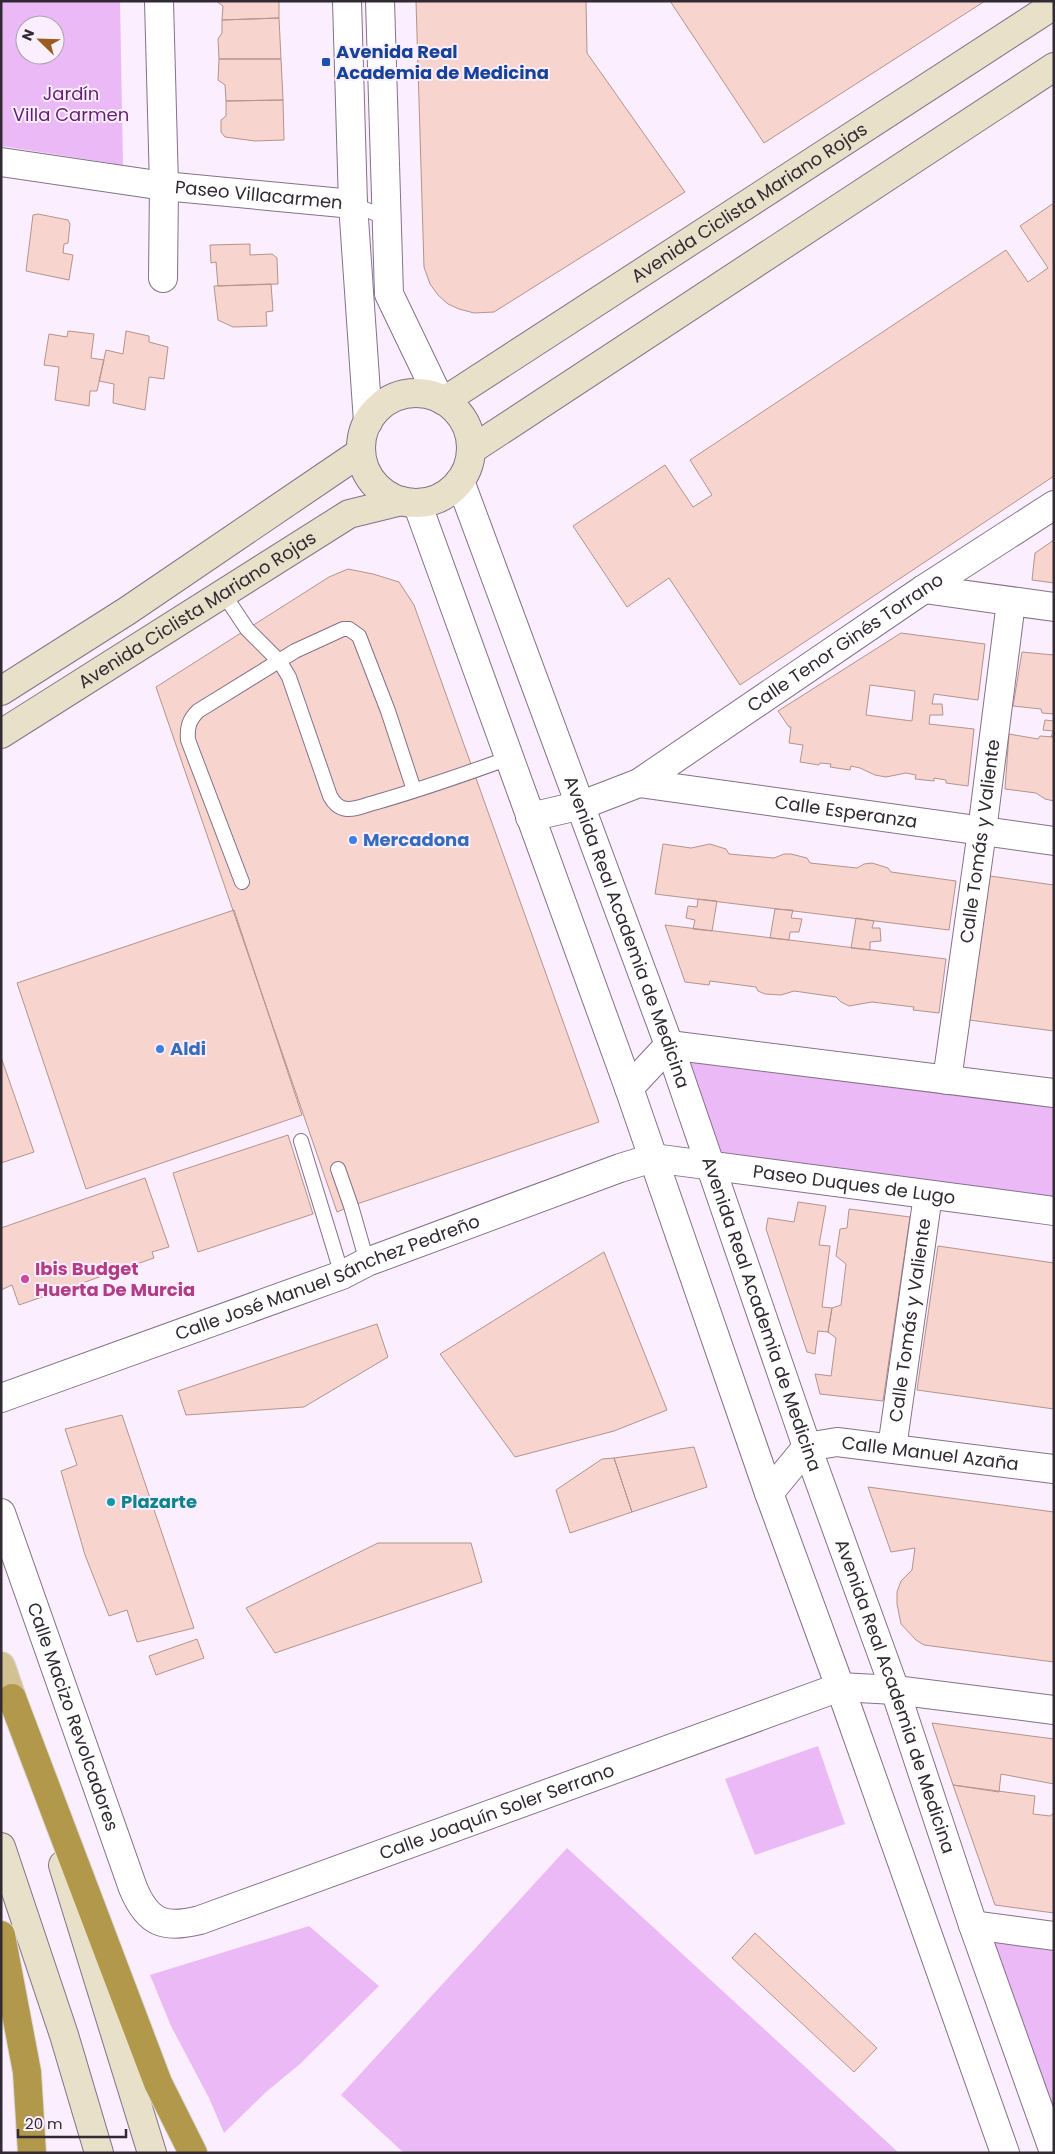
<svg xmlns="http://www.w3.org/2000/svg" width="1055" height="2154" font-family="Poppins,sans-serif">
  <rect width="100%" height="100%" fill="#fbeefe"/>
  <path fill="#ebb9f6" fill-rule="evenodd" d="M1 1H120L123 165 1 146ZM25 25H55V55H25Z
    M669 1045 1054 1093V1211L710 1166Z
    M818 1746 845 1824 755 1855 725 1779Z
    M567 1848 899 2153H404L341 2095Z
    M973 1925 1054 1936V2152Z
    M309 1926 379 1986 300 2064 266 2092 224 2133 209 2098 171 2026 150 1975Z"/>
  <path fill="#f7d4cd" stroke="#b4948d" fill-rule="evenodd" d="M216 1H279V18L222 20 223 6Z
    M416 1H586L587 53 685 192 494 312 474 313 459 309 448 304 438 295 430 284 424 267Z
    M670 1H985L764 143Z
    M279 18 281 59H219L218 39 222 33V20Z
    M219 59H281L283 100 226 101 225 85 218 80Z
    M283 100 284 140 255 141 225 137 221 132V120L226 116V101Z
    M1054 203V476L740 685 669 578 627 607 573 526 665 465 693 507 712 495 690 460 1006 250 1028 282 1048 268 1020 226Z
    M38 214 68 220 70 224 68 243 64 244 63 253 73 255 69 280 26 271 33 215Z
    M250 244V255L272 254 277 258 278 284 218 286 216 262 211 263 210 245Z
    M271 284 273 311 266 312 267 326 233 327 218 320 214 286Z
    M68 331 94 334 91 358 104 360 97 391H90L89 406 55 400 59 367 44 365 49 334 67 337Z
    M126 331 149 336V342L168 347 164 379 149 377 145 410 113 403 114 384 99 381 106 350 123 354Z
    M1054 540V583L1032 580 1035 553Z
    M348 569 373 574 399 582 414 605 599 1122 351 1206 337 1212 156 687 329 577Z
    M901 633 985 644 978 700 934 694 932 704H942L943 715H930L929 724 974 729 968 786 946 783V780L934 778V781L915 779 916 775 906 773 886 777 875 775 860 768 851 766 850 770 830 767 831 764 820 763 819 765 800 762 803 745 789 743 791 727H789L778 711ZM870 685 915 691 912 721 866 715Z
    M1022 652 1054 655V714L1042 713 1041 709 1013 706Z
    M1045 720 1054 721V737H1051L1053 731 1043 730Z
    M1009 734 1038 739 1040 736 1054 737V801L1045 799 1036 793 1005 789Z
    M663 844 691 848 710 844 726 849 729 854 774 858 784 854H791L807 858 810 863 857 868 864 864 872 863 888 868 891 872 956 881 949 930 655 894Z
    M990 876 1054 885V1031L969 1020Z
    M698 899 717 901 712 931 693 929 695 920 686 918 688 906 697 907Z
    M775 909 793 910 791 918 802 919 799 932H790L789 940 770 938Z
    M234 910 302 1115 86 1189 17 983Z
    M856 918 874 921 872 928H880L881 941 870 942V950L851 948Z
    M665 925 946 959 939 1013 913 1010 914 1007 872 1002 849 1006 841 1002 836 997 794 991 781 995 765 994 758 991 756 987 710 981 709 985 685 982Z
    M1 1057 34 1152 1 1163Z
    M288 1135 313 1214 198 1252 173 1173Z
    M145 1178 169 1247 152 1252 154 1258 19 1305 12 1285 1 1290V1228Z
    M798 1202 826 1206 819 1245 830 1246 822 1307 832 1308 828 1332 818 1331 815 1354 807 1352 766 1229 768 1218 794 1222Z
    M849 1209 910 1217 883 1401 820 1394 815 1374 831 1376 836 1338 828 1332 832 1308 841 1305 846 1264 836 1256 840 1229 847 1228Z
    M938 1246 1054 1263V1409L917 1390Z
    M604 1252 667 1410 614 1431 515 1457 440 1354Z
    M377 1324 388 1357 304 1407 186 1415 178 1391Z
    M122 1415 194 1628 137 1642 127 1610 109 1616 85 1555 61 1471 77 1465 65 1429Z
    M694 1447 707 1487 632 1512 614 1458Z
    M614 1458 632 1512 570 1533 556 1490 602 1459Z
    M868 1487 1054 1512V1662L924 1645 916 1640 901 1624 897 1604V1592L901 1581 912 1570 915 1548 891 1552Z
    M378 1543H471L482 1582 275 1653 246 1608Z
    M197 1639 204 1658 156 1675 149 1656Z
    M932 1723 1054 1739V1784L1001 1774 999 1792 953 1785Z
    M953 1785 1035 1796 1033 1814 1050 1816 1054 1813V1913L995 1905Z
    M755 1933 877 2048 854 2072 732 1958Z"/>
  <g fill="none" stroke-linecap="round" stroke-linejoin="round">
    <defs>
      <path id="lane" d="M353 204 386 218
        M223 593 247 629 280 662 289 677 330 796C334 803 338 808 347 809 356 810 368 804 377 802 422 789 465 774 509 758
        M242 882 188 740C187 727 189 720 198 711L295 651 343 629H349L359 636 388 711 414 790
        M301 1141 342 1275
        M338 1169 351 1206 367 1262"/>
      <g id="street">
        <path d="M159 1 164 186 163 278"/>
        <path d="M347 1 353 204 368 422"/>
        <path d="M380 1 389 294 439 398"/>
        <path id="s1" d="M1 162 164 186 353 204"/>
        <path id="s2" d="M460 481 669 1045 807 1447 895 1690 973 1925 1054 2152"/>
        <path d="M417 503 629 1088 769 1493 840 1687 1005 2153"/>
        <path d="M924 589 1054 607"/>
        <path id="s3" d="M639 783 1054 841"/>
        <path id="s4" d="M530 817 582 805 639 783 924 589 1054 505"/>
        <path d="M669 1045 1054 1093"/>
        <path id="s5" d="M947 1080 982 831 1011 602"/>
        <path d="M629 1088 669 1045"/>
        <path id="s6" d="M1 1398 342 1275 367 1262 620 1168 653 1158 1054 1211"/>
        <path id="s7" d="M892 1448 928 1195"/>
        <path id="s8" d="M769 1493 807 1447 837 1442 1054 1469"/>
        <path id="s9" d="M1 1513 133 1888C148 1924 165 1929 200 1920L840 1687 895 1690 1054 1710"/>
        <path d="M973 1925 1054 1936"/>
      </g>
      <g id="secondary">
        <circle cx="416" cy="448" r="55"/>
        <path id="s10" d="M444 401 1054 5"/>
        <path d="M471 450 1054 67"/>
        <path d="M1 691 127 611 361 452"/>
        <path id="s11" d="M1 734 349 514 402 501"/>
        <path d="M1 1847 64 2035 99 2153"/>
        <path d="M63 1865 152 2153"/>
      </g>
      <path id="primary" d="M1 1666 12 1698"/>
      <path id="highway" d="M12 1698 158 2083 193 2153
        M1 1935 27 2072 32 2153"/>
    </defs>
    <use href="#lane" stroke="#847288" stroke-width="16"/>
    <use href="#street" stroke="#847288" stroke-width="30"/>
    <use href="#secondary" stroke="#847288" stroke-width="30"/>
    <use href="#primary" stroke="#dad9da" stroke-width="30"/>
    <use href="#highway" stroke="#dad9da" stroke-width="30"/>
    <use href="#lane" stroke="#fff" stroke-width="14"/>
    <use href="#street" stroke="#fff" stroke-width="28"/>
    <use href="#secondary" stroke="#e8e0c9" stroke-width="28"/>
    <use href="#primary" stroke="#d1c193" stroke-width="28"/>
    <use href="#highway" stroke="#b2984b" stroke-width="28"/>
  </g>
  <rect fill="#1a4fb4" stroke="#fbeefe" stroke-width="2" x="321" y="57" width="10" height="10" rx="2.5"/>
  <g fill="#3f7fe0" stroke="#fbeefe" stroke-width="2">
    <circle cx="353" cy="840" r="5"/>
    <circle cx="160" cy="1049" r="5"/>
  </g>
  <circle fill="#d1479c" stroke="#fbeefe" stroke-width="2" cx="25" cy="1279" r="5"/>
  <circle fill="#0f9aa8" stroke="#fbeefe" stroke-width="2" cx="111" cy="1502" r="5"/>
  <g text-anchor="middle" stroke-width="4" stroke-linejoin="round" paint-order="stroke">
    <g font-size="18" font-weight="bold" fill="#164399" stroke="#fbeefe" text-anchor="start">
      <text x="336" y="58">Avenida Real<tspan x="336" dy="21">Academia de Medicina</tspan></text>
    </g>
    <g font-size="18" fill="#651e74" stroke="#fbeefe">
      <text x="71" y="100">Jardín<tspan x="71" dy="21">Villa Carmen</tspan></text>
    </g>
    <g font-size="18" fill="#322a33" stroke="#fbeefe">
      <text dy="6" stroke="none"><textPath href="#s1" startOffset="260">Paseo Villacarmen</textPath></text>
      <text dy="6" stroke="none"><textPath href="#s10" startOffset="364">Avenida Ciclista Mariano Rojas</textPath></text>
      <text dy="6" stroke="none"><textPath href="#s11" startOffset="232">Avenida Ciclista Mariano Rojas</textPath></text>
      <text dy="6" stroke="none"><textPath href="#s4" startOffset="364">Calle Tenor Ginés Torrano</textPath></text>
      <text dy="6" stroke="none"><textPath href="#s3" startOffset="209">Calle Esperanza</textPath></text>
      <text dy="6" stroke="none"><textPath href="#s5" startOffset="241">Calle Tomás y Valiente</textPath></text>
      <text dy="6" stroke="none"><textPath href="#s2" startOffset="481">Avenida Real Academia de Medicina</textPath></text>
      <text dy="6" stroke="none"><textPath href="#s6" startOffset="898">Paseo Duques de Lugo</textPath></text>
      <text dy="6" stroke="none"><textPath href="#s6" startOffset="348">Calle José Manuel Sánchez Pedreño</textPath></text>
      <text dy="6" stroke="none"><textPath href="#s2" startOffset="886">Avenida Real Academia de Medicina</textPath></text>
      <text dy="6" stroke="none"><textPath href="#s7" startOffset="129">Calle Tomás y Valiente</textPath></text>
      <text dy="6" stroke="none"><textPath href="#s8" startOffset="184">Calle Manuel Azaña</textPath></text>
      <text dy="6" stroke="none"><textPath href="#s2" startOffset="1291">Avenida Real Academia de Medicina</textPath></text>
      <text dy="6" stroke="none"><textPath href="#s9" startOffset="216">Calle Macizo Revolcadores</textPath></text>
      <text dy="6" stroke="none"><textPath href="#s9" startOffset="798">Calle Joaquín Soler Serrano</textPath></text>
    </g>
    <g font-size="18" font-weight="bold" fill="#366cbe" stroke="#fbeefe" text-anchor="start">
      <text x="363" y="846">Mercadona</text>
      <text x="170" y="1055">Aldi</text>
    </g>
    <g font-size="18" font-weight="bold" fill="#b23c85" stroke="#fbeefe" text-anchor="start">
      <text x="35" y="1275">Ibis Budget<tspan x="35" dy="21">Huerta De Murcia</tspan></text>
    </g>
    <g font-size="18" font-weight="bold" fill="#0d838f" stroke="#fbeefe" text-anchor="start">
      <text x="121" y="1508">Plazarte</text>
    </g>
  </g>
  <rect width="1055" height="2154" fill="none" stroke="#322a33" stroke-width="5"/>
  <g transform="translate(40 40) rotate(293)"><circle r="24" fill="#fbeefe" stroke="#aba0ad"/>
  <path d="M0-4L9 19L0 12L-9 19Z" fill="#995d20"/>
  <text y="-8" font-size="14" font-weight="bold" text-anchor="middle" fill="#322a33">N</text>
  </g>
  <path d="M18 2129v8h108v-8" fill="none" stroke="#322a33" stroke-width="2.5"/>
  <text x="25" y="2129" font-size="15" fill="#322a33" stroke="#fbeefe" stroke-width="4" paint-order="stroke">20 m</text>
</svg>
